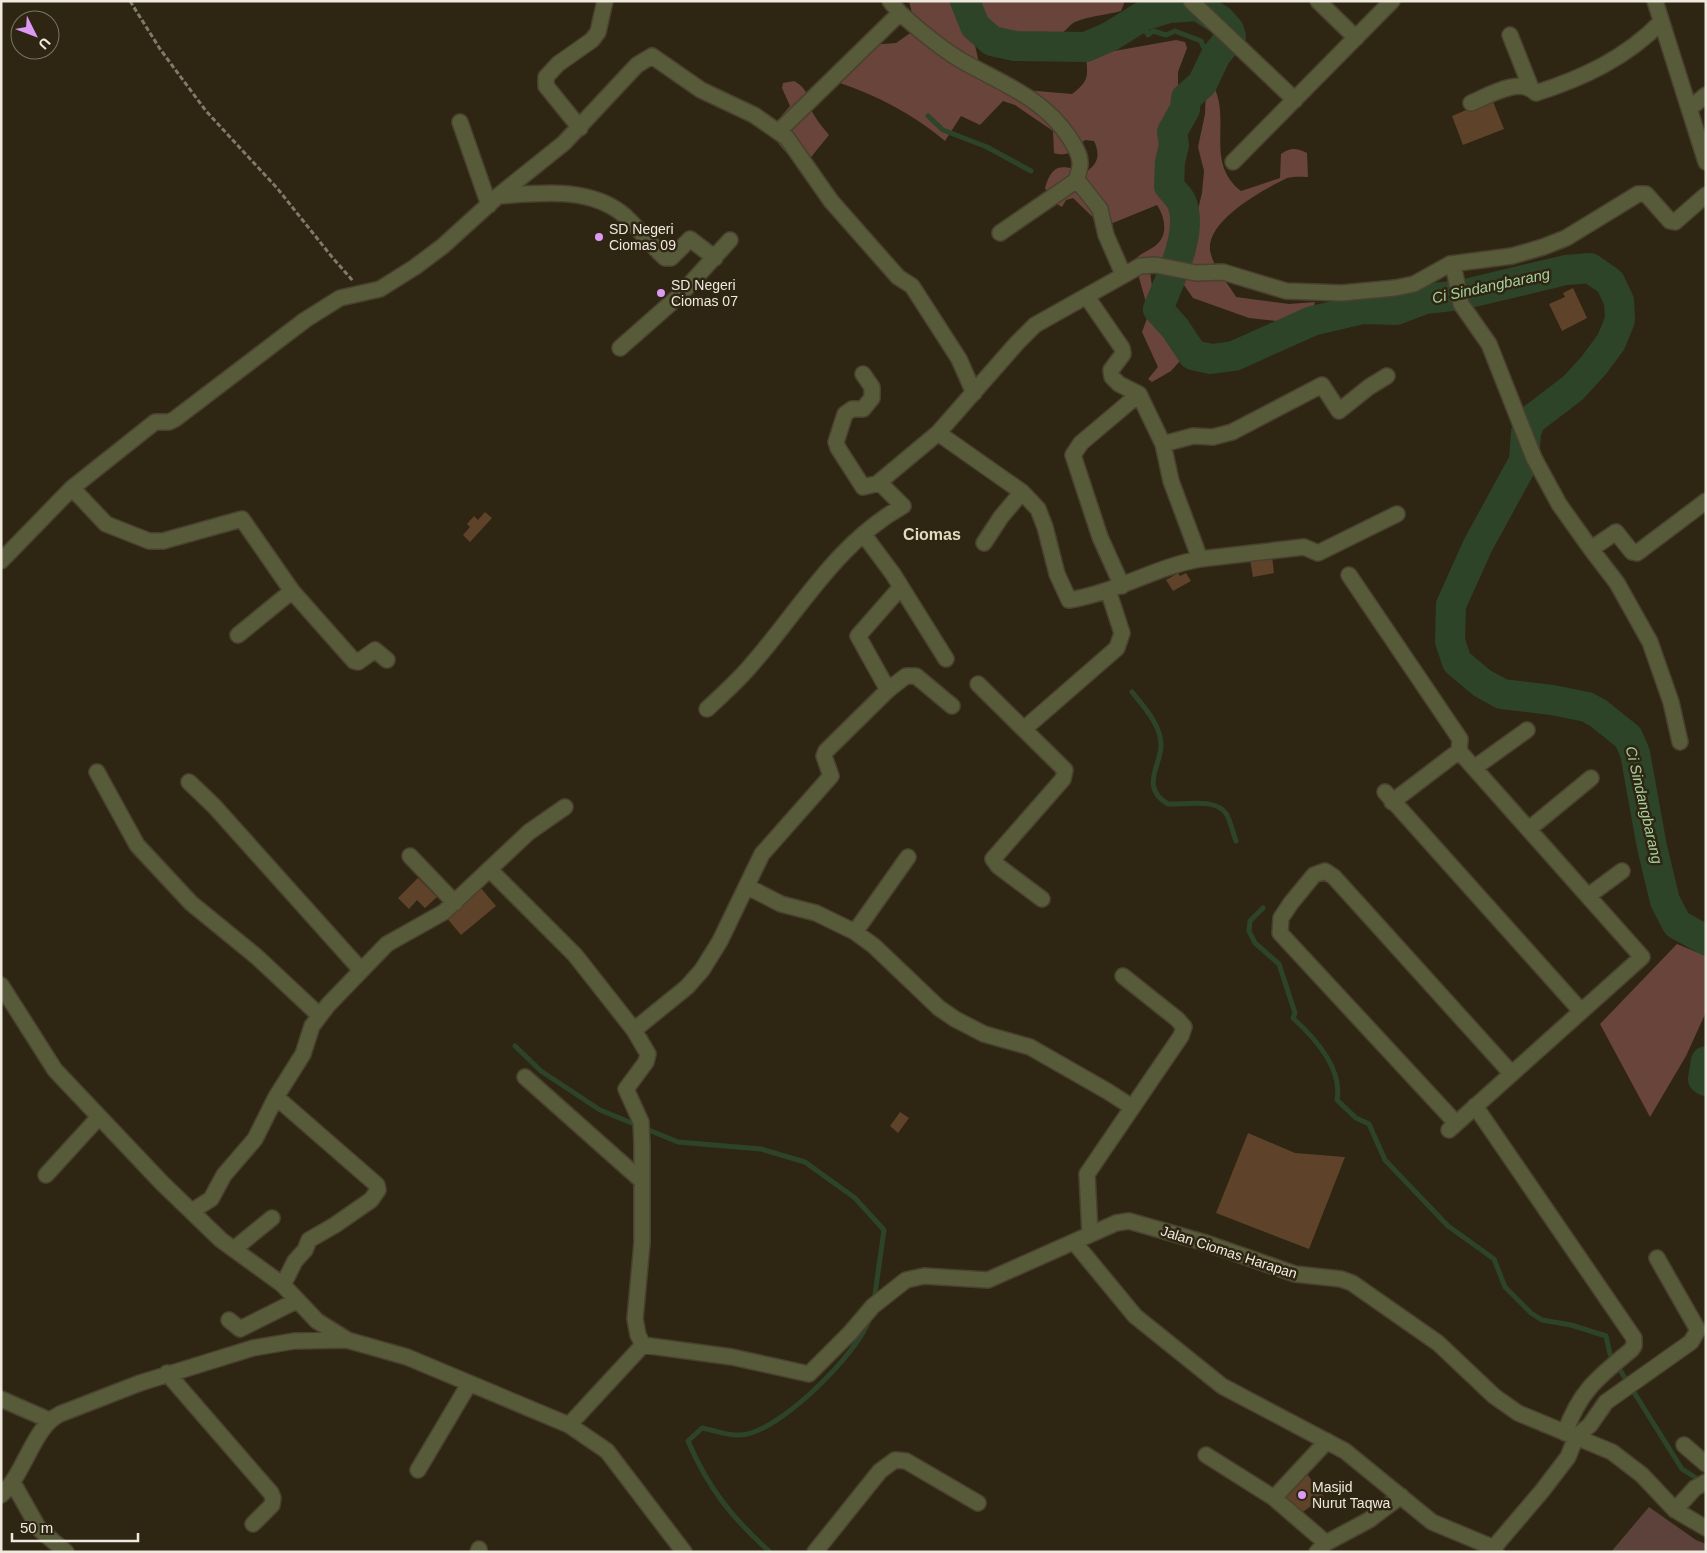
<svg xmlns="http://www.w3.org/2000/svg" width="1707" height="1553" font-family="Arial,sans-serif">
  <rect width="100%" height="100%" fill="#2e2612"/>
  <path fill="#5c423b" d="M1649 1507 1696 1540 1706 1544V1552H1611Z"/>
  <path fill="#69443a" d="M909 1H1125L1121 11C1106 15 1089 16 1075 22 1070 24 1068 29 1063 32 1045 44 1006 40 987 32L976 34 974 41 979 63 1013 89 1072 94C1089 81 1088 77 1086 56L1176 40 1185 42 1187 48 1178 72V108L1164 143 1162 179 1173 205 1176 235V248L1172 258 1156 262 1150 271 1155 310 1190 357 1179 362 1171 371 1152 382 1148 379 1158 367 1142 332 1149 313 1134 260C1141 253 1148 251 1155 246 1169 236 1165 217 1157 205L1103 227 1073 198 1066 200 1062 207 1052 201 1045 188C1053 161 1063 166 1086 172 1099 163 1100 154 1094 141L1085 140C1074 149 1069 158 1054 153L1053 131 1015 105 1003 101 980 125 961 116 945 141C914 115 879 96 840 83L834 70 842 58 870 45 896 43 916 29Z
    M794 81C813 92 806 102 814 115 818 122 824 129 829 135L803 167C790 156 776 146 771 128L790 106 782 88 783 83Z
    M1213 85C1232 120 1204 162 1241 191L1280 178 1281 154C1291 147 1296 148 1307 153L1308 177C1302 177 1291 176 1285 179 1263 190 1207 220 1210 250 1212 266 1228 283 1236 297L1289 304 1315 302 1313 311 1304 318 1285 322 1249 318 1193 298 1184 285 1185 263 1202 193 1204 171 1198 147 1205 114 1206 90 1207 87Z
    M1677 944 1706 956V1012L1686 1056 1650 1117 1600 1024Z"/>
  <g fill="none" stroke-linecap="round" stroke-linejoin="round">
    <path stroke="#2d4429" stroke-width="5" d="M1139 19 1148 35 1153 31 1166 35 1175 31 1201 41 1203 46 1216 55
      M928 116 943 130 987 147 1031 171
      M1132 692C1144 707 1162 726 1161 747 1160 766 1140 788 1168 804 1184 805 1217 797 1227 815 1231 823 1233 833 1236 841
      M1263 908 1250 921 1249 931 1255 943 1279 964 1295 1013 1293 1018C1315 1038 1343 1069 1337 1100L1356 1118 1369 1124 1385 1160 1448 1226 1494 1259 1505 1287 1531 1313 1542 1320 1571 1325 1606 1336 1610 1354 1682 1469 1701 1481
      M515 1046 541 1071 600 1110 678 1142 761 1149 805 1162 855 1198 884 1230 874 1301
      M770 1552C732 1518 708 1488 688 1441L702 1428C714 1430 728 1436 740 1435 777 1435 861 1351 870 1317"/>
    <path stroke="#2d4429" stroke-width="30" d="M965 1 975 26 992 41 1015 46 1086 47 1111 36 1143 16 1169 8 1198 6 1220 20 1229 30 1231 37 1216 55 1202 84 1186 98 1185 109 1172 132 1174 145 1170 162 1169 186C1173 191 1178 196 1181 201 1195 231 1169 281 1158 309L1175 328 1193 355 1211 359 1234 356 1312 321 1363 309 1396 310 1425 299 1461 295 1566 270 1590 268 1610 282 1619 301 1620 320 1611 342 1594 365 1573 388 1531 420 1526 432 1524 461 1478 545 1451 605 1450 641 1457 662 1482 683 1502 694 1552 700 1587 707 1598 713 1628 737 1635 753 1652 847 1665 901 1677 924 1706 940
      M1706 1061 1703 1079 1706 1081"/>
  </g>
  <path fill="#5e4229" d="M1492 99 1504 129 1463 145 1452 116Z
    M1573 288 1587 318 1562 331 1549 304 1565 297 1563 293Z
    M485 512 492 518 470 542 463 535 470 527 467 524 474 516 478 520Z
    M1272 556 1274 573 1253 577 1250 560Z
    M1178 573 1180 576 1186 573 1191 581 1173 591 1166 580Z
    M418 878 437 897 425 908 417 900 409 909 398 898Z
    M480 887 496 906 461 935 445 916Z
    M900 1112 909 1118 898 1133 890 1126Z
    M1248 1133 1295 1153 1345 1157 1309 1249 1216 1213Z
    M1307 1474 1324 1497 1297 1516 1280 1493Z"/>
  <g fill="none" stroke-linecap="round" stroke-linejoin="round">
    <defs>
      <path id="street" d="M1191 1 1295 100
        M1318 1 1356 38
        M1655 1 1706 162
        M900 13C920 31 941 49 964 62 1003 84 1043 98 1069 137 1074 145 1081 155 1080 165 1080 170 1077 175 1077 180L1100 209 1106 235 1123 274
        M1510 35 1531 88
        M1471 103C1488 96 1520 76 1536 93 1583 78 1626 58 1661 22
        M1689 109 1706 95
        M460 122 489 205
        M580 128 546 86V77L558 64 592 40 598 32 605 1
        M778 132 900 13 890 1
        M1233 162 1392 1
        M498 196C539 193 591 186 625 216 639 229 651 245 665 258H671L690 239 715 258
        M1000 233 1077 180
        M1453 264 1461 304 1489 344 1534 458 1559 504 1591 549 1616 532 1632 552 1637 553 1706 501
        M620 348 679 296 730 240
        M938 433 1017 343 1035 325 1140 266 1156 265 1196 273 1223 272 1286 291 1342 293 1395 288 1414 284 1450 264 1512 256 1543 247 1566 238 1638 194H1646L1670 221 1675 222 1706 195
        M1163 444 1193 436 1213 437 1232 432 1322 385 1339 411 1369 387 1387 376
        M878 483 938 433 1022 492 1038 509 1045 527 1057 574 1069 600C1115 593 1155 567 1200 559L1171 481 1163 444 1139 394 1119 384 1112 377 1111 370 1123 354 1122 348 1087 297
        M72 488 106 524 149 541H163L242 519 292 591 354 661 358 662 375 650 387 660
        M864 535 893 574 946 659
        M984 543 1001 517 1022 492
        M1591 549 1617 583 1650 642 1671 702 1680 742
        M1200 559 1304 547 1318 553 1397 514
        M1 561 72 488 155 422H169L175 419 305 320 340 298 380 289 415 267 443 246 498 196 564 143 637 65 652 56 701 90 754 115 787 138 831 201 898 277 912 286 959 359 974 393
        M1349 575 1460 739 1459 751 1642 957 1449 1130
        M1122 586 1100 537 1073 455 1081 443 1139 394
        M238 635 292 591
        M978 684 1065 770 1063 779 993 859 998 866 1042 899
        M888 690 858 636 901 587
        M707 709C723 694 739 680 753 663 800 609 838 542 903 506L880 483 863 487 838 448 836 442 845 414 852 409H863L872 398V387L863 374
        M1024 729 1117 648 1122 633 1108 590
        M1474 768 1527 730
        M97 772 137 845 191 903 257 957 319 1015
        M189 782 214 806 361 970
        M1385 792 1581 1011
        M1392 802 1459 751
        M1529 829 1591 778
        M410 856 455 903
        M490 870 575 955 634 1030 648 1054 646 1062 626 1089 641 1122 642 1145V1243L635 1319 638 1335 643 1345
        M748 887 781 904 816 913 855 932 874 946 939 1008 955 1019 984 1034 1030 1047 1107 1091 1132 1107
        M1588 896 1622 871
        M855 932 908 857
        M1 985 55 1070 162 1183 221 1240 283 1285 317 1321 346 1339
        M634 1030 687 987 702 970 720 941 762 854 831 776 824 756 826 751 888 690 906 676H916L952 706
        M525 1077 642 1181
        M276 1097 377 1185 378 1190 371 1200 335 1225 309 1240 305 1250 295 1261 283 1285
        M1475 1106 1634 1338V1346L1631 1350C1598 1377 1579 1392 1565 1433
        M1456 1123 1280 933 1281 918 1291 903 1314 875 1325 871 1334 877 1511 1073
        M46 1175 99 1117
        M192 1211 211 1199 224 1175 255 1139 276 1097 303 1054 312 1026 328 1005 387 944 444 912 529 832 565 807
        M1090 1234 1087 1174 1181 1036 1184 1027 1177 1019 1123 976
        M1074 1242 1135 1316 1222 1386 1345 1451 1432 1522 1494 1548 1496 1552
        M234 1249 272 1218
        M229 1320 240 1329 296 1301
        M167 1373 271 1493 273 1498 272 1505 253 1524
        M1 1399 49 1420
        M569 1425 643 1345 732 1357 809 1374 850 1333 873 1306 906 1280 924 1276 988 1280 1116 1223 1129 1221 1206 1243 1295 1274 1341 1279 1352 1283 1438 1343 1494 1396 1518 1413 1612 1452 1642 1475 1675 1510 1706 1528
        M1684 1445 1706 1464
        M1206 1455 1274 1498 1326 1543
        M418 1470 469 1384
        M13 1483 39 1529 66 1552
        M1 1495C25 1474 33 1427 60 1414L140 1383 253 1348 294 1341 347 1340 407 1357 569 1425 607 1451 684 1552
        M1274 1498 1327 1441
        M1675 1510 1695 1488 1706 1482
        M478 1552 479 1549
        M815 1552 880 1471 895 1460 906 1461 978 1503
        M1317 1552 1326 1543 1369 1520 1401 1496
        M1490 1552 1542 1491 1568 1457 1576 1437 1590 1425 1606 1402 1691 1342 1698 1330 1657 1258"/>
    </defs>
    <use href="#street" stroke="#49412f" stroke-width="18"/>
    <path stroke="#817a69" stroke-width="3" stroke-dasharray="5 2.5" stroke-linecap="butt" d="M130 1 160 49 206 111 277 188 332 257 353 281"/>
    <use href="#street" stroke="#575b3a" stroke-width="15"/>
  </g>
  <g fill="#dd99f4" stroke="#2e2612" stroke-width="2">
    <circle cx="599" cy="237" r="5"/>
    <circle cx="661" cy="293" r="5"/>
    <circle cx="1302" cy="1495" r="5"/>
  </g>
  <g text-anchor="middle" stroke-width="5" stroke-linejoin="round" paint-order="stroke">
    <g font-size="14" fill="#f0eade" stroke="#2e2612" text-anchor="start">
      <text x="609" y="234">SD Negeri<tspan x="609" dy="16">Ciomas 09</tspan></text>
      <text x="671" y="290">SD Negeri<tspan x="671" dy="16">Ciomas 07</tspan></text>
      <text x="1312" y="1492">Masjid<tspan x="1312" dy="16">Nurut Taqwa</tspan></text>
    </g>
    <g font-size="14" fill="#f0eade" stroke="#2e2612">
      <text transform="translate(1229 1252) rotate(18)" y="5">Jalan Ciomas Harapan</text>
    </g>
    <g font-size="15" font-style="italic" fill="#a6d19e" stroke="#2e2612">
      <text transform="translate(1491 286) rotate(-12)" y="5">Ci Sindangbarang</text>
      <text transform="translate(1644 805) rotate(77)" y="5">Ci Sindangbarang</text>
    </g>
    <g font-size="16" font-weight="bold" fill="#e4d9c1" stroke="#2e2612">
      <text x="932" y="540">Ciomas</text>
    </g>
  </g>
  <rect width="1707" height="1553" fill="none" stroke="#f0eade" stroke-width="5"/>
  <g transform="translate(35 35) rotate(132)"><circle r="24" fill="#2e2612" stroke="#7c7464"/>
  <path d="M0-4L9 19L0 12L-9 19Z" fill="#dd99f4"/>
  <text y="-8" font-size="14" font-weight="bold" text-anchor="middle" fill="#f0eade">U</text>
  </g>
  <path d="M12 1533v8h126v-8" fill="none" stroke="#f0eade" stroke-width="2.5"/>
  <text x="20" y="1533" font-size="15" fill="#f0eade" stroke="#2e2612" stroke-width="4" paint-order="stroke">50 m</text>
</svg>
